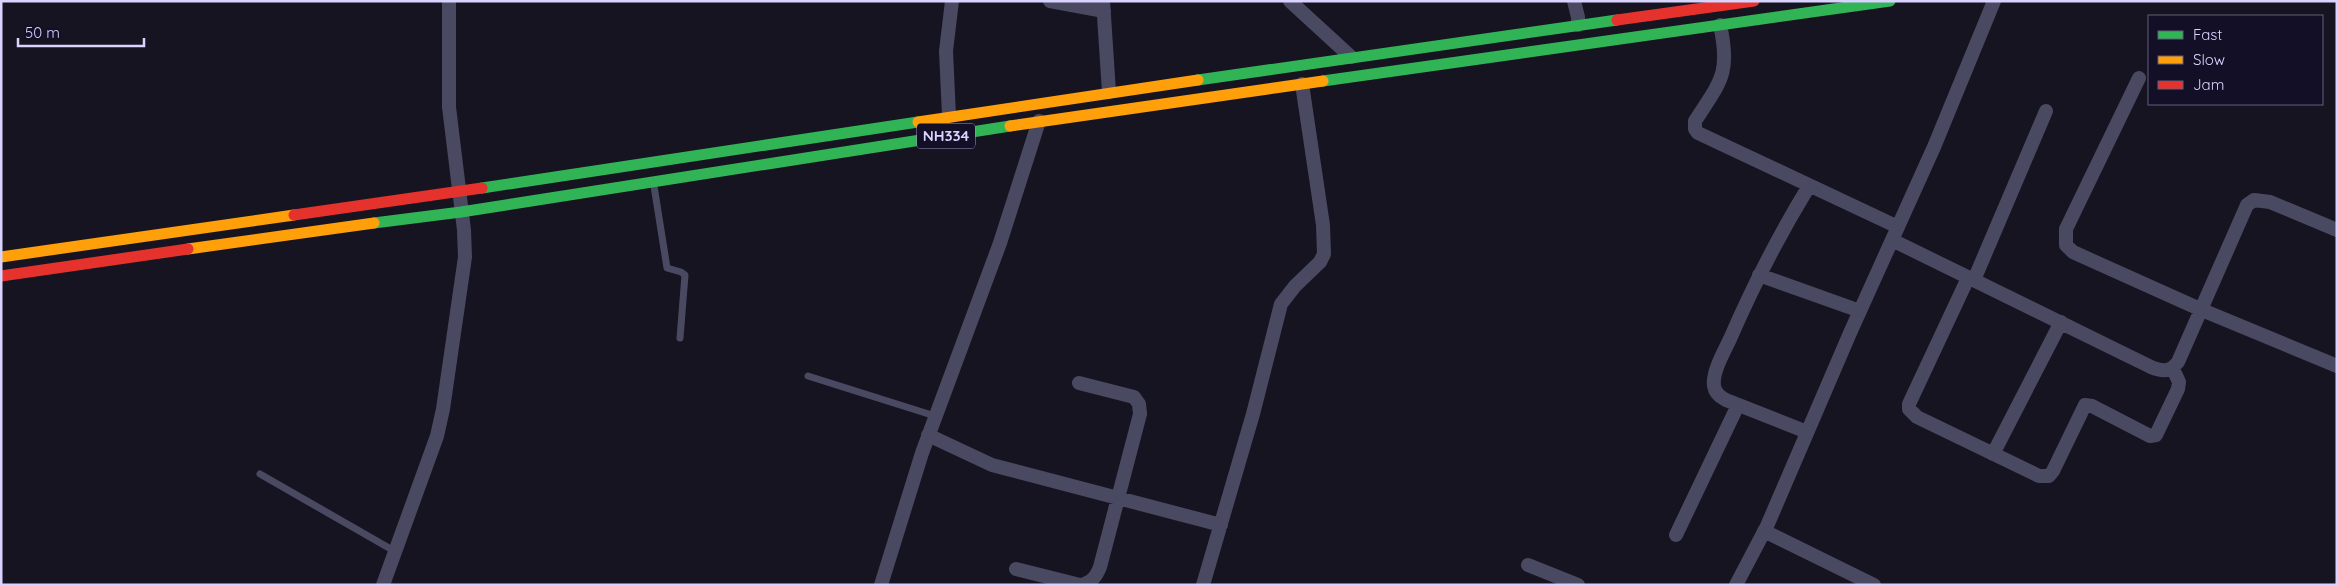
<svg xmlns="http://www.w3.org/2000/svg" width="2338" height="586" font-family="Quicksand,sans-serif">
  <rect width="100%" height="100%" fill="#161421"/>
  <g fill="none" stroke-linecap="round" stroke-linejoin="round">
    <path stroke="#4a4962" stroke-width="7" d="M654 186 667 268 681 272 685 275 680 338
      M808 376 935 416
      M260 474 396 552"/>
    <path stroke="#4a4962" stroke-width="14" d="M1050 1 1104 11
      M1103 1 1109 92
      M1290 1 1351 57
      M1574 1 1578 17V25
      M1720 25C1731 74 1720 82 1695 121V129L1698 133 1898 227
      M2139 78 2066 229V245L2073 252 2202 310 2337 366
      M949 116 946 51 952 1
      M1892 240 2151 367C2163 372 2170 372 2178 362L2247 205 2254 200 2270 202 2337 230
      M1759 275 1860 311
      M1968 278 1909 404V409L1917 417 2039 476H2049L2053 471 2085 405 2092 406 2150 436 2156 435 2178 389 2179 382 2173 369
      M1974 280 2046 111
      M1079 383 1134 397 1139 404 1140 414 1100 567C1096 577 1092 582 1081 585
      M1807 432 1726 400C1720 397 1715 393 1714 386 1712 372 1724 352 1730 339 1753 286 1779 235 1809 186
      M928 435 992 465 1221 525
      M1993 454 2061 322
      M1764 531 1874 585
      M1676 535 1738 405
      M1528 565 1578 585
      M1016 569 1080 585
      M383 585 437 436 443 409 465 257 464 230 449 107V1
      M881 585 922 453 1000 243 1039 121
      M1203 585 1253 414 1281 304 1295 286 1320 262 1324 254 1323 225 1302 84
      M1736 585 1767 526 1850 333 1934 147 1994 1"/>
    <path stroke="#30b455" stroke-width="11" d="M1198 80 1617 20
      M1323 81 1890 1
      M482 188 918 122
      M374 223 461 212 1010 126"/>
    <path stroke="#ff9f0a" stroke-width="11" d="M918 122 1198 80
      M1010 126 1323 81
      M188 249 374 223
      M1 257 294 215"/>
    <path stroke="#e5322d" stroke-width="11" d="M1617 20 1754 1
      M294 215 482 188
      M1 276 188 249"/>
  </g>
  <g text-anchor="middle" stroke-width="4" stroke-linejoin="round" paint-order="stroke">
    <rect fill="#130f26" stroke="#9e99be" stroke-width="1" x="917" y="123.5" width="58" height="25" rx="4"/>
    <g font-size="15" font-weight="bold" fill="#d9d4ff">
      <text x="946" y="141">NH334</text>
    </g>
  </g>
  <rect width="2338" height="586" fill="none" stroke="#d9d4ff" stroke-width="5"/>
  <rect x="2148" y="15" width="175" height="90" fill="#130f26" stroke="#625e7d"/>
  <rect x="2158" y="31" width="25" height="8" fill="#30b455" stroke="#625e7d"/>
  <text x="2193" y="40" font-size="15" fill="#d9d4ff">Fast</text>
  <rect x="2158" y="56" width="25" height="8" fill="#ff9f0a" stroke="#625e7d"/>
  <text x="2193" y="65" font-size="15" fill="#d9d4ff">Slow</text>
  <rect x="2158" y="81" width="25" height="8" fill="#e5322d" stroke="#625e7d"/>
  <text x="2193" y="90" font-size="15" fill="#d9d4ff">Jam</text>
  <path d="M18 38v8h126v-8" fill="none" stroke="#d9d4ff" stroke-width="2.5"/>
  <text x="25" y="38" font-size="15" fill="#d9d4ff" stroke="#130f26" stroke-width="4" paint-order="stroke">50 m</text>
</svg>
